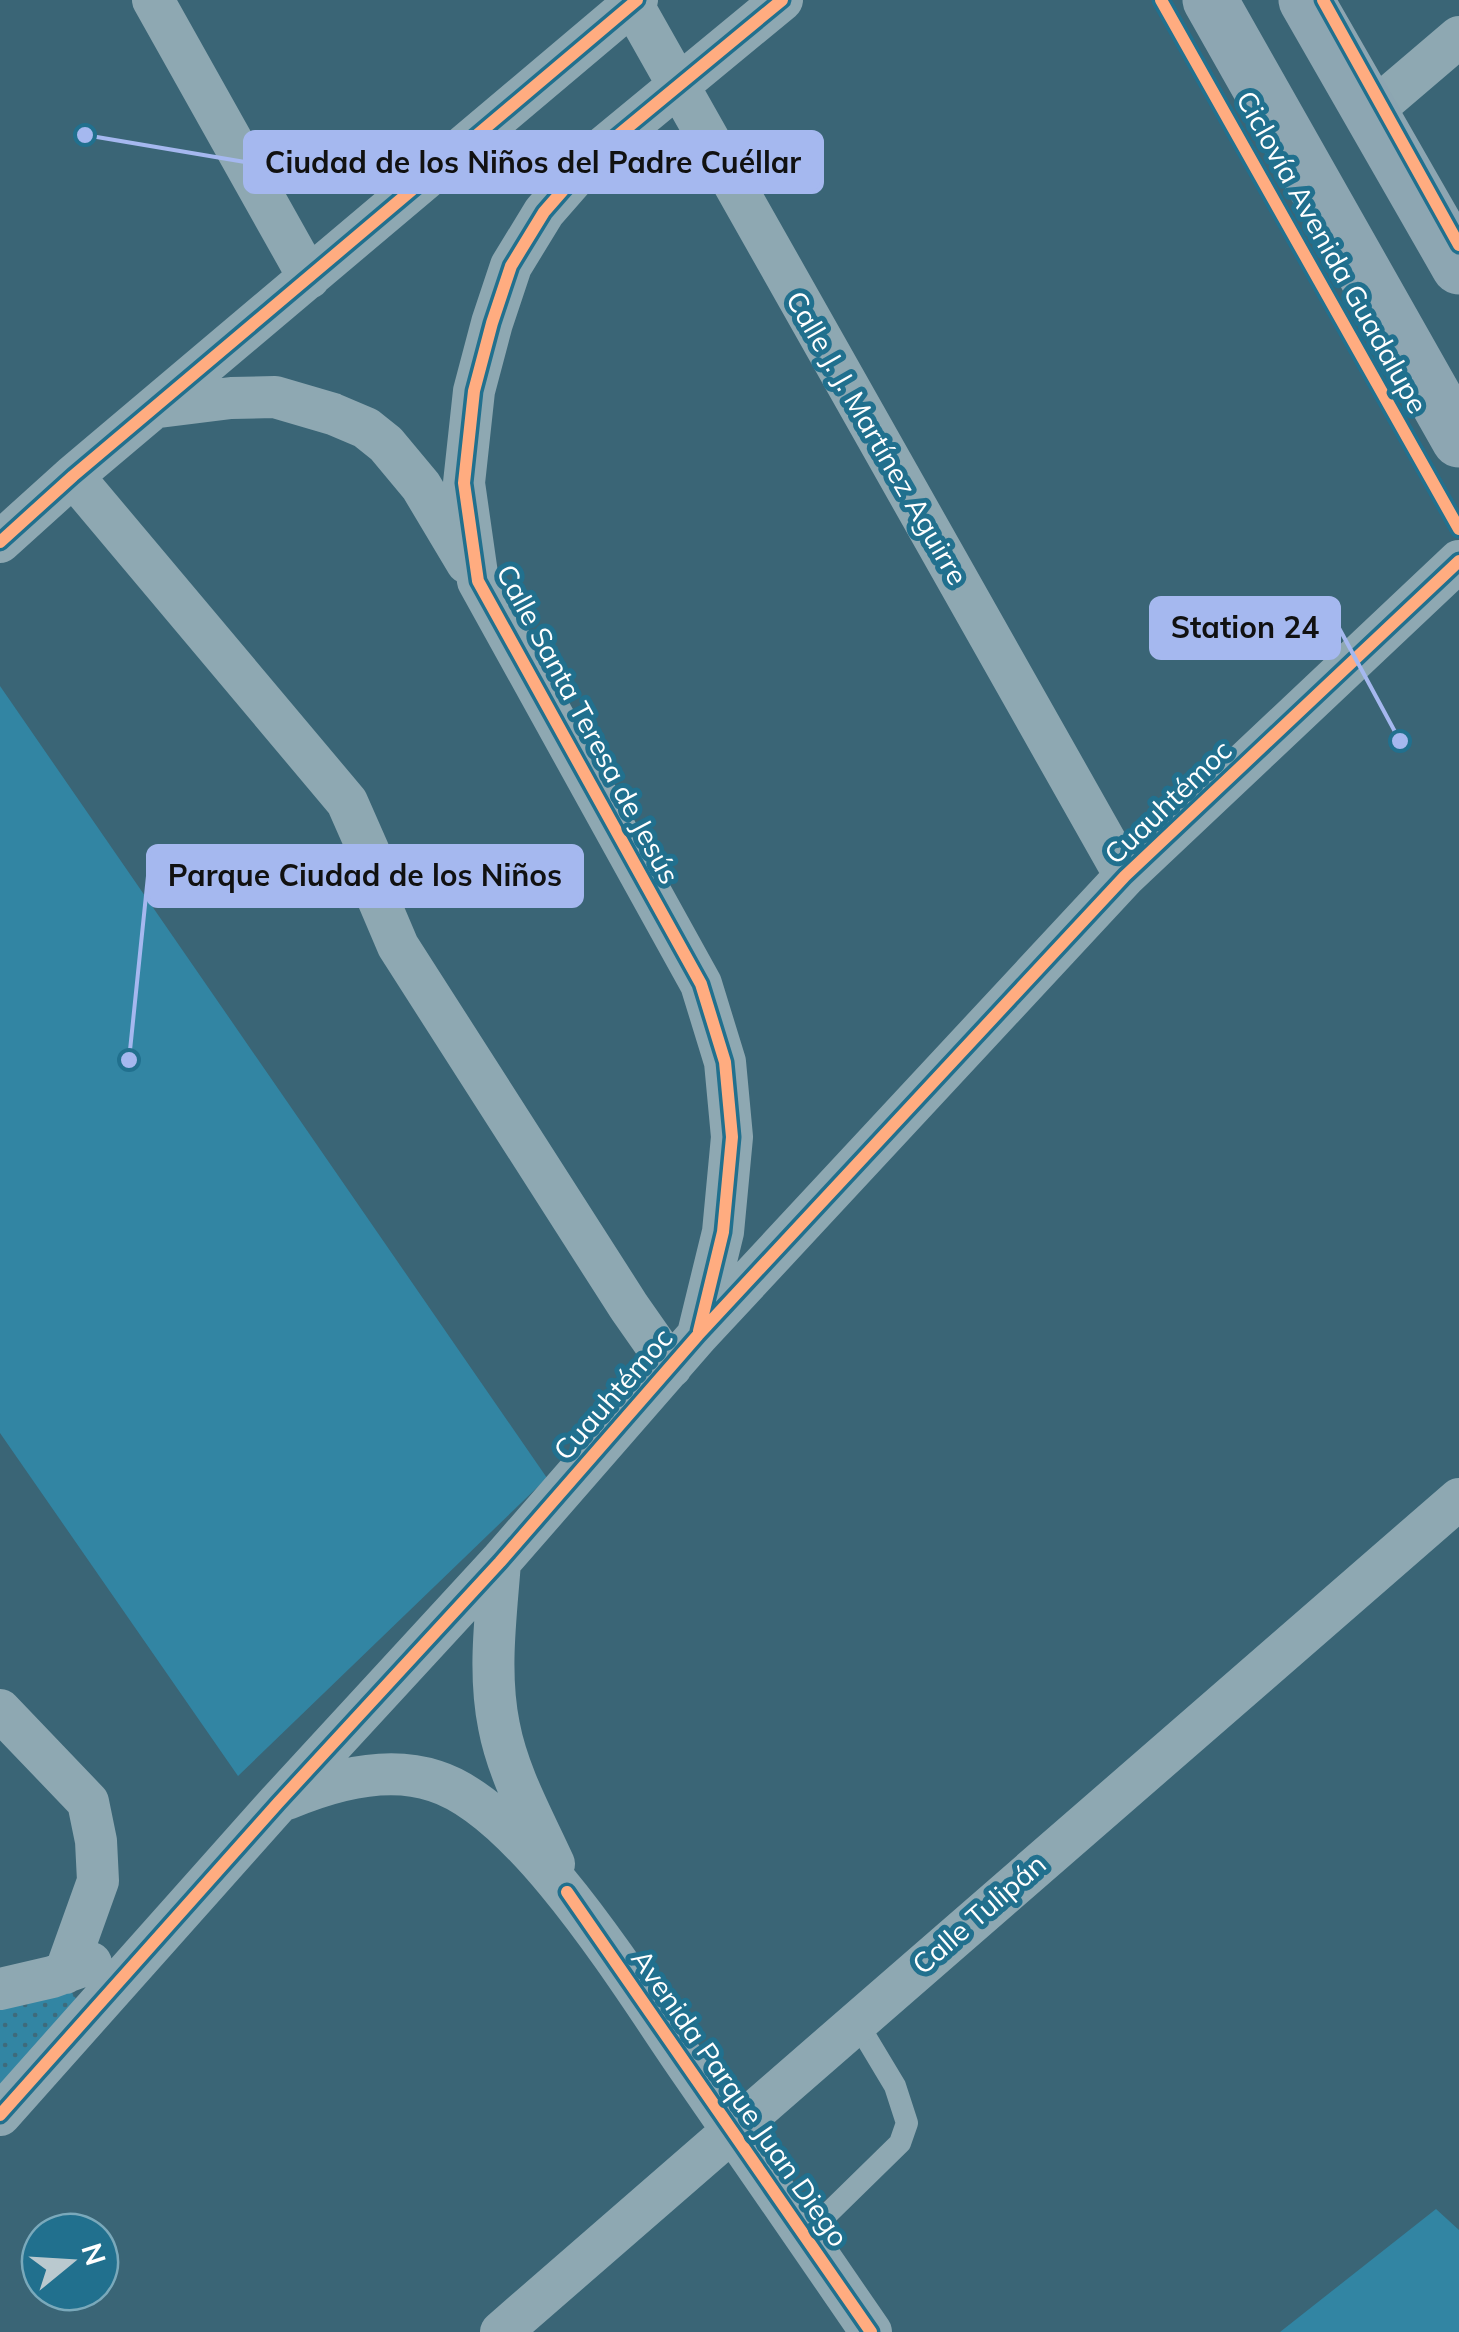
<svg xmlns="http://www.w3.org/2000/svg" width="1459" height="2332" font-family="Mulish,sans-serif">
  <defs>
    <pattern id="garden-dots" width="8" height="8" patternUnits="userSpaceOnUse" patternTransform="scale(2.5)"><rect width="8" height="8" fill="#3285a3"/><path d="M2 2h.1M6 6h.1" fill="none" stroke="#3e6b7c" stroke-width="1.8" stroke-linecap="round"/></pattern>
  </defs>
  <rect width="100%" height="100%" fill="#3a6576"/>
  <path fill="#3285a3" d="M0 686 547 1478 238 1776 0 1433Z
    M1436 2209 1459 2230V2332H1280Z"/>
  <path fill="url(#garden-dots)" d="M70 1990 79 2003 0 2092V2005Z"/>
  <g fill="none" stroke-linecap="round" stroke-linejoin="round">
    <path stroke="#8ea8b2" stroke-width="22" d="M805 2236 900 2143 907 2123 895 2086 856 2021"/>
    <path stroke="#8ea8b2" stroke-width="42" d="M153 0 309 278
      M630 0 1125 876
      M1371 112 1459 37
      M159 407 231 398 275 397 333 414 366 428 386 444 421 486 467 563
      M73 476 347 802 369 852 378 899 398 946 629 1307 671 1367
      M0 542 73 476 637 0
      M699 1330 723 1232 732 1137 725 1062 701 984 478 581 464 483 474 391 492 323 511 266 544 212 593 156 782 0
      M500 1562C496 1616 488 1672 499 1726 508 1774 534 1820 554 1864
      M0 1710 88 1802 96 1841 98 1881 65 1973
      M287 1799C332 1780 387 1765 435 1781 525 1809 632 1985 685 2062 748 2152 809 2242 871 2332
      M0 1989 52 1977 91 1963
      M0 2115 278 1803 500 1562 698 1335 1125 876 1459 561
      M501 2332 1459 1499"/>
    <path stroke="#8da6b2" stroke-width="55" d="M1210 0 1459 440
      M1306 0 1459 267"/>
    <defs>
      <path id="cycleway" d="M1161 0 1459 529
        M1323 0 1459 245
        M0 542 73 476 637 0
        M699 1331 723 1232 732 1137 725 1062 701 984 478 581 464 483 474 391 492 323 511 266 544 212 593 156 782 0
        M567 1892 871 2332
        M0 2115 278 1803 500 1562 698 1335 1125 876 1459 561"/>
    </defs>
    <use href="#cycleway" stroke="#21708e" stroke-width="19"/>
    <use href="#cycleway" stroke="#ffac80" stroke-width="12"/>
  </g>
  <g text-anchor="middle" stroke-width="10" stroke-linejoin="round" paint-order="stroke">
    <g font-size="28" fill="#fff" stroke="#21708e">
      <text transform="translate(1332 252) rotate(61)" y="10">Ciclovía Avenida Guadalupe</text>
      <text transform="translate(877 438) rotate(60)" y="10">Calle J. J. Martínez Aguirre</text>
      <text transform="translate(588 724) rotate(62)" y="10">Calle Santa Teresa de Jesús</text>
      <text transform="translate(1168 802) rotate(-44)" y="10">Cuauhtémoc</text>
      <text transform="translate(613 1394) rotate(-49)" y="10">Cuauhtémoc</text>
      <text transform="translate(979 1914) rotate(-41)" y="10">Calle Tulipán</text>
      <text transform="translate(740 2098) rotate(55)" y="10">Avenida Parque Juan Diego</text>
    </g>
  </g>
  <path fill="none" stroke="#a5b8ef" stroke-width="4" d="M85 135L245 162M1400 741L1339 628M129 1060L148 876"/>
  <g fill="#a5b8ef" stroke="#21708e" stroke-width="4">
    <circle cx="85" cy="135" r="10"/>
    <circle cx="1400" cy="741" r="10"/>
    <circle cx="129" cy="1060" r="10"/>
  </g>
  <g fill="#a5b8ef" stroke="#a5b8ef" stroke-width="4">
    <rect x="245" y="132" width="577" height="60" rx="10"/>
    <rect x="1151" y="598" width="188" height="60" rx="10"/>
    <rect x="148" y="846" width="434" height="60" rx="10"/>
  </g>
  <g font-size="30" text-anchor="middle" font-weight="bold" fill="#111">
    <text x="533" y="173">Ciudad de los Niños del Padre Cuéllar</text>
    <text x="1245" y="638">Station 24</text>
    <text x="365" y="886">Parque Ciudad de los Niños</text>
  </g>
  <g transform="translate(70 2262) rotate(72)"><circle r="48" fill="#21708e" stroke="#7aa9bb" stroke-width="2.5"/>
  <path d="M0-8L18 38L0 25L-18 38Z" fill="#bac9cf"/>
  <text y="-15" font-size="28" font-weight="bold" text-anchor="middle" fill="#ffffff">N</text>
  </g>
</svg>
